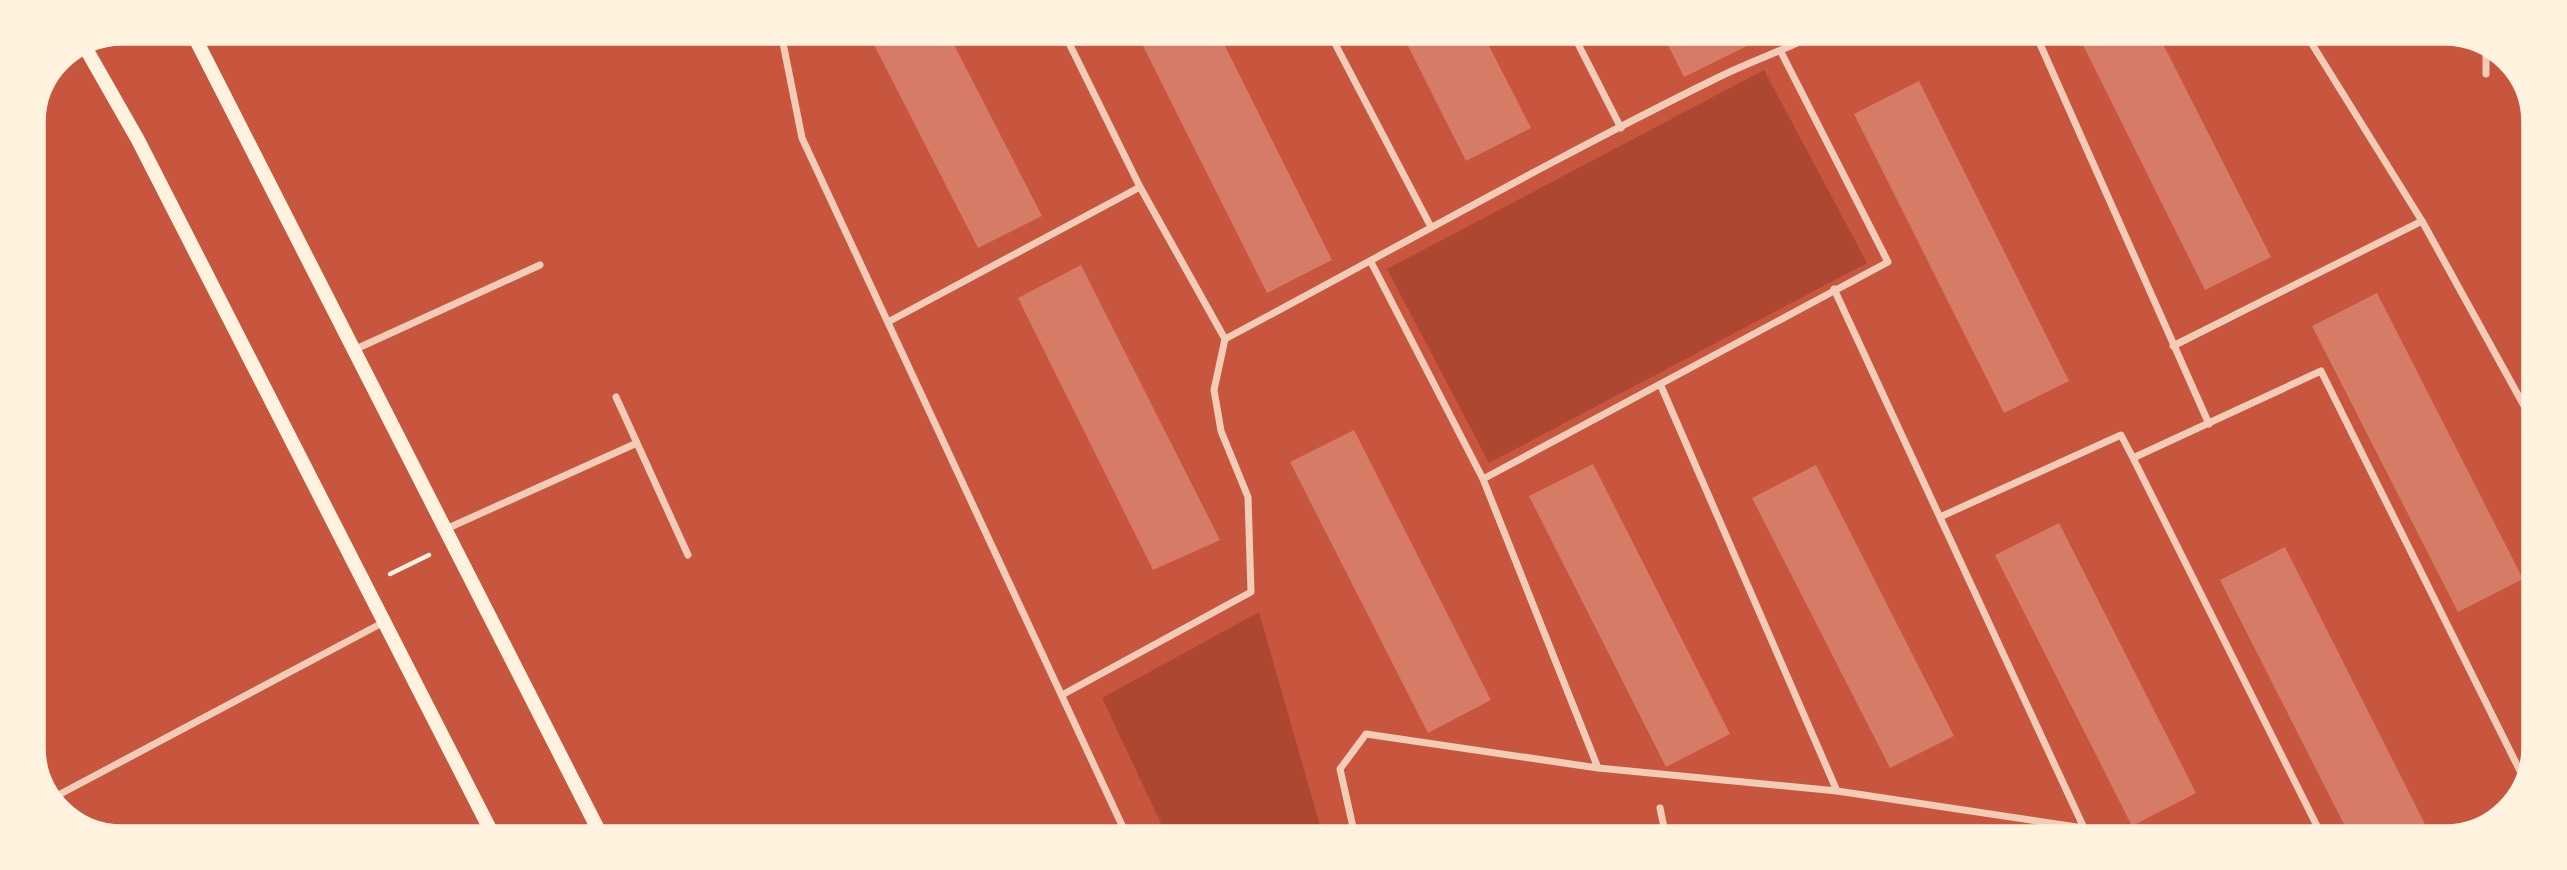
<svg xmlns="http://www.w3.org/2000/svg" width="2567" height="870" font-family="Barlow,sans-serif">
  <rect width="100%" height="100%" fill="#c8553d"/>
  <path fill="#ae4732" d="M1764 70 1867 263 1489 463 1387 269Z
    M1259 612 1323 836H1167L1102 698Z"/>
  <path fill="#d67c66" d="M868 33H948L1042 216 978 248Z
    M1137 34H1219L1332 260 1267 293Z
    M1402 34H1483L1531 128 1466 161Z
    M1663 35H1744L1749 45 1684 77Z
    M2078 35 2159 36 2271 257 2205 290Z
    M1919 81 2069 381 2004 413 1854 114Z
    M1081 265 1220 540 1153 570 1018 298Z
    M2377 293 2523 579 2458 612 2312 326Z
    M1354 430 1491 700 1428 733 1290 462Z
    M1593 464 1730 734 1666 767 1529 496Z
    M1816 465 1954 736 1890 768 1752 498Z
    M2059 523 2196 793 2132 826 1995 555Z
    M2285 547 2430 834 2421 838H2351L2220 580Z"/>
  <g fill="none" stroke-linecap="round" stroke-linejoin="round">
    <path stroke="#fff3e0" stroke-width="4.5" d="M390 574 429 555"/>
    <path stroke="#f1ccb7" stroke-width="7" d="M781 33 802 138 1127 836
      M1330 34 1431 227
      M1573 34 1621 128
      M2036 35 2209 424
      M2307 36 2422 221 2533 422
      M2486 74V45
      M1371 262 1483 479 1598 768
      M1834 289 2084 828
      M888 322 1140 187
      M1225 339C1389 252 1550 160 1717 78 1749 62 1782 51 1814 35
      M2173 346 2422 221
      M356 349 540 265
      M1661 386 1837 791
      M616 397 688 555
      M1483 479 1888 262 1781 52
      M1940 517 2121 435 2133 458
      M446 529 637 443
      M1062 695 1251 592 1248 497 1221 431 1214 390 1225 339 1140 187 1064 33
      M49 800 384 622
      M1660 808 1666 837
      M1355 836 1340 769 1366 734 1598 768 1837 791 2151 838
      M2323 838 2133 458 2321 371 2524 779"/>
    <path stroke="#fff3e0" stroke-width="14" d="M192 32 601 835
      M85 47 138 140 493 835"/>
  </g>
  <path d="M0 0H2567V870H0ZM122 44H2445A78 78 0 0 1 2523 122V748A78 78 0 0 1 2445 826H122A78 78 0 0 1 44 748V122A78 78 0 0 1 122 44Z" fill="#fff3e0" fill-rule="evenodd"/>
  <path fill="none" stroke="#fff3e0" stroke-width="3.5" d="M122 44H2445A78 78 0 0 1 2523 122V748A78 78 0 0 1 2445 826H122A78 78 0 0 1 44 748V122A78 78 0 0 1 122 44Z"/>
</svg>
